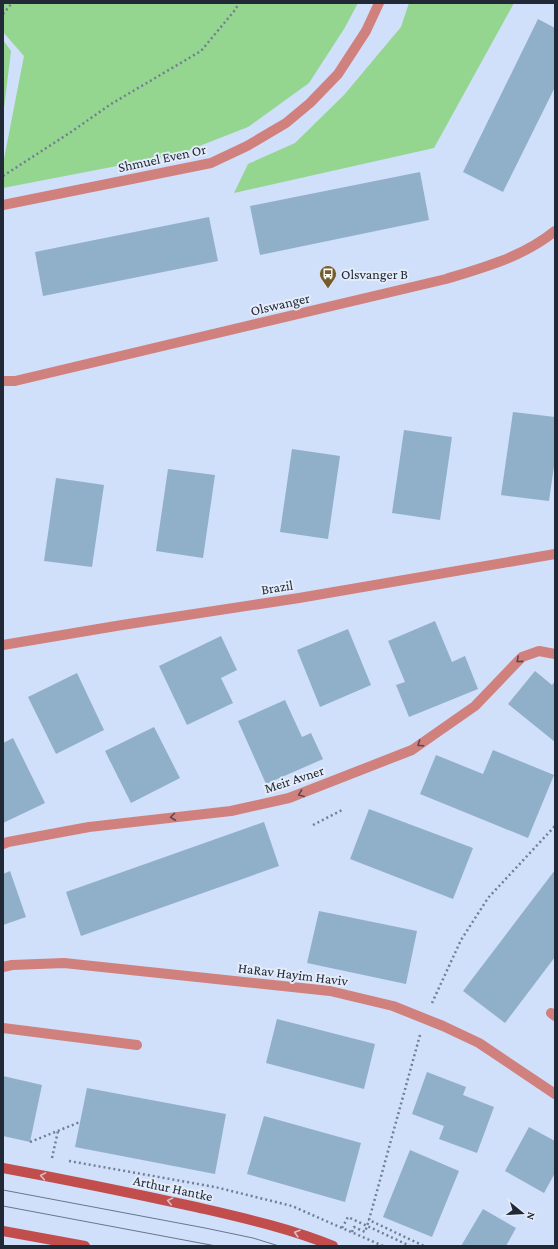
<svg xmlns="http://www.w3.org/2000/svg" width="558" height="1249" font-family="'Crimson Pro',serif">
  <rect width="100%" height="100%" fill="#d0dffa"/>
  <path fill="#94d68f" d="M3 3H358L344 29 309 83 248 127 179 154 3 188V164L24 56 3 32Z
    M409 3H514L434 148 234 193 248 164 295 143 344 95 401 27Z
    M3 40 11 51 3 116Z"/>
  <path fill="#90b0ca" d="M538 19 555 28V87L503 192 463 172Z
    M420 172 429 220 260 255 250 206Z
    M209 217 218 261 43 296 35 252Z
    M513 412 555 417V459L549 501 501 495Z
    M404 430 452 437 440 520 392 513Z
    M292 449 340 456 328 539 280 532Z
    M168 469 215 475 203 558 156 551Z
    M56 478 104 485 92 567 44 561Z
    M435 621 452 662 465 656 478 689 409 717 396 685 405 682 388 641Z
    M348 629 371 685 320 707 297 650Z
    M221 636 237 670 221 678 233 703 187 725 159 666Z
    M535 671 552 685 555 681V742L508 704Z
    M77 673 104 730 56 754 28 697Z
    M285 700 302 737 311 733 323 759 266 784 238 721Z
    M154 727 180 778 131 803 105 751Z
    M13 738 45 803 3 823V743Z
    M493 750 554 775 528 838 420 794 436 755 483 774Z
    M369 809 473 848 453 899 350 859Z
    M264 822 279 866 81 936 66 892Z
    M555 870V957L505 1023 463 991Z
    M10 871 26 917 3 925V874Z
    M319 911 417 931 406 984 307 963Z
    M277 1019 375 1044 364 1089 266 1063Z
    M427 1072 466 1087 463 1095 494 1107 477 1153 439 1139 444 1126 412 1114Z
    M3 1076 42 1085 30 1142 3 1136Z
    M87 1088 226 1114 215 1174 75 1147Z
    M264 1116 361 1143 345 1202 247 1174Z
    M529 1127 555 1141V1173L544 1193 505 1171Z
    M410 1150 459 1171 432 1237 383 1217Z
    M483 1209 516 1228 506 1246H461Z"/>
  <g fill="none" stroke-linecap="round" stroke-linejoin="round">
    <path stroke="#747e92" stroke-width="2.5" stroke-dasharray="2 3" stroke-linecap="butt" d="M3 14 12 3
      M3 176 71 132 111 104 201 51 235 10 239 3
      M313 825 344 809
      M432 1003 461 940 488 898 555 826
      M420 1035 369 1220 424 1246
      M30 1142 80 1122
      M52 1158 58 1131
      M69 1161 215 1187 292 1206 383 1246
      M342 1228 348 1217 410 1246
      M352 1232 354 1227 365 1232 369 1220"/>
    <path stroke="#d0817d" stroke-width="10" d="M551 1013 555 1016
      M3 1028 137 1045"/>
    <path stroke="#d0817d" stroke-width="10" d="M3 205 211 163 247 146 286 123 310 103 338 74 366 31 379 3
      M3 381H15L446 279C485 267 523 257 555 231
      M3 645 122 625 299 598 555 554
      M3 844 8 842 89 827 231 811 289 798 412 750 475 706 522 657 539 651 555 654
      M3 967 12 965 64 963 330 991 393 1006 443 1026 479 1043 555 1094"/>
    <path stroke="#c14d4d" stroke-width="10" d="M3 1168C68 1180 132 1193 196 1207 243 1218 289 1228 333 1246
      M3 1231 85 1246"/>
    <path stroke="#6a7588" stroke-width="1" d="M3 1190 205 1228 253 1238 279 1246
      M3 1206 216 1246"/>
  </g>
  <defs><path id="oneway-chevron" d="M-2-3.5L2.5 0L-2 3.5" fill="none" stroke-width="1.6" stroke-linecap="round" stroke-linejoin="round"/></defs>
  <g stroke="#5f484f">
    <use href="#oneway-chevron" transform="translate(519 660) rotate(139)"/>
    <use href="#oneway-chevron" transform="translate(420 744) rotate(146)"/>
    <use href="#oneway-chevron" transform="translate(301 794) rotate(159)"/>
    <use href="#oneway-chevron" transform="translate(173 817) rotate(173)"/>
  </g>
  <g stroke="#dabcc6">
    <use href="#oneway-chevron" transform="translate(43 1176) rotate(-170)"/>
    <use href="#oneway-chevron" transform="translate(170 1201) rotate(-167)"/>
    <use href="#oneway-chevron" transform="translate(297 1233) rotate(-163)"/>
  </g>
  <defs>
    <symbol id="bus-pin" viewBox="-11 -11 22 30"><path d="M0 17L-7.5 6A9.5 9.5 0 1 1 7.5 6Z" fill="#745c2d" stroke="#e4ecfa"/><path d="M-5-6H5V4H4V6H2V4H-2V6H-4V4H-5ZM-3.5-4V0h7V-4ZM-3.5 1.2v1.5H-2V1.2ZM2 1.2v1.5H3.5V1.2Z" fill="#fff"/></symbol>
  </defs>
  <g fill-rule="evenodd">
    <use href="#bus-pin" x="318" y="264" width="20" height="27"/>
  </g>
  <g text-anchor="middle" stroke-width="4" stroke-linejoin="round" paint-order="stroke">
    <g font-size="14" fill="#222936" stroke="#e4ecfa">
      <text transform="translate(162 158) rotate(-12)" y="5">Shmuel Even Or</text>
      <text transform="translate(280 304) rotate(-13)" y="5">Olswanger</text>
      <text transform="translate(277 587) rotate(-9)" y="5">Brazil</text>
      <text transform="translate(294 779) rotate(-18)" y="5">Meir Avner</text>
      <text transform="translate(293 974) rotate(7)" y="5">HaRav Hayim Haviv</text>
      <text transform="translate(173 1188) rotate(12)" y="5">Arthur Hantke</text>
    </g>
    <g font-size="14" fill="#222936" stroke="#e4ecfa" text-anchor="start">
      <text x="341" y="279">Olsvanger B</text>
    </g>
  </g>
  <rect width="558" height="1249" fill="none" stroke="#222936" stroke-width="8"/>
  <g transform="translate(522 1213) rotate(108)" stroke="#e4ecfa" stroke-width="3" paint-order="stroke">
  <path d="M0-3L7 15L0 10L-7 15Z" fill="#222936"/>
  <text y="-6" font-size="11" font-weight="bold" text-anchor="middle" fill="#222936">N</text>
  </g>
</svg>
